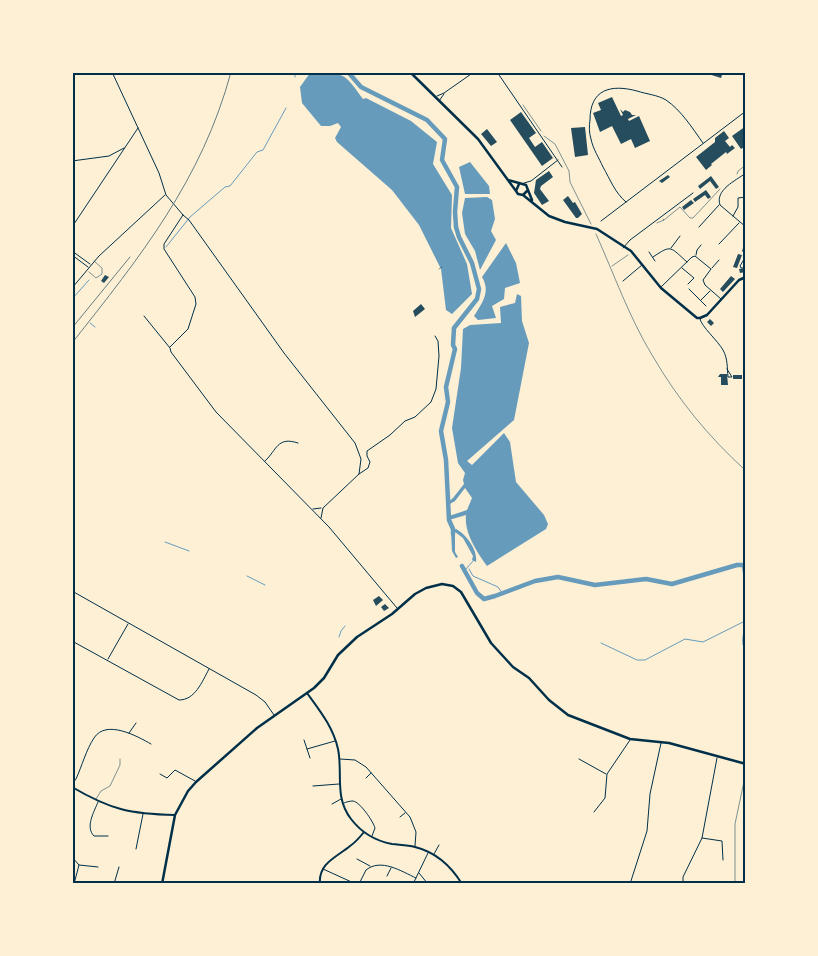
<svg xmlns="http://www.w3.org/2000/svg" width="818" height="956" font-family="'Source Sans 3',sans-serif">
  <rect width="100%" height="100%" fill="#fdf0d5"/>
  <path fill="#669bbc" d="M310 73C344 73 343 71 363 99L366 98 411 121 437 142 433 164 452 195 451 228 467 264 472 294 452 314 446 310 441 269 419 225 392 190 337 142 335 138 341 127 338 123 330 126H321L302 103 300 87Z
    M470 162 489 186 490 194H465L459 167Z
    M487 197 492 200 495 219 491 231 496 240 480 270 475 251 465 234 462 213 465 198Z
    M506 243 516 263 520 283 505 288 504 299 492 306 496 318 478 320 474 316C482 303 491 292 482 277Z
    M517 294 521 296 522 321 529 343 514 420 467 461 472 465 504 433 510 442 516 482 544 515 548 524 546 529 487 566C477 552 464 533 466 515L449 520V516L467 510 472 498 465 488 455 501 448 505V502L453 498 464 484 463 480 465 473 458 463 452 428 461 368 463 329 470 325 501 323 500 307 515 303Z
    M456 529C466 534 478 550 476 562L472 560 473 556 463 538 455 532V552L458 557 456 558 452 551 451 531Z"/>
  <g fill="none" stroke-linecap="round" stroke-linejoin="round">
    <path stroke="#669bbc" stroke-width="1" d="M295 77V72
      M166 247 190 217 225 187 230 186 257 152 263 150 286 108
      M72 299 89 280
      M90 323 95 327
      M165 542 189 551
      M742 565C746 584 746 606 745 625 744 632 742 638 743 645L746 646
      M469 569 473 576 498 587 502 593
      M465 570 474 560
      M247 576 265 585
      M339 637 341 631 345 626
      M601 643 637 660H645L685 639 703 642 745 621"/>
    <path stroke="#669bbc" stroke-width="4.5" d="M348 72 361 87 427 120 445 139 442 160 457 187 455 212 456 227 459 237 472 263 479 289 477 299 454 328 453 345 455 349 446 387 448 402 441 431 446 460 449 520 453 529V534
      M462 566 477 593 484 599 495 596 535 581 558 577 595 585 646 579 672 584 737 565H746"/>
  </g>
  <path fill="#264d5e" d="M702 72H723L721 78Z
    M612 97 621 116 623 115 620 109 623 112 625 110 630 112 632 115H636L628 119 629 121 639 116 650 141 635 148 631 139 621 144 612 126 600 132 593 113 601 110 598 103Z
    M521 112 536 133 529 138 535 147 542 142 553 158 542 166 510 120Z
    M746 126V146L741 149 732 136Z
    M585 127 588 155 575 157 571 128Z
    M487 129 497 142 491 146 481 134Z
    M724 131 729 138 725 141 730 147 732 145 735 148 727 154 726 152 711 164 712 165 706 170 696 157 715 142V138Z
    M549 171 553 177 541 186 540 189 549 201 542 205 534 193 536 180Z
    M668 175 670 177 662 183 659 181Z
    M711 176 719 187 716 189 710 181 700 189 698 186Z
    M706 190 711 197 708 199 705 195 695 202 693 199Z
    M568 196 573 203 575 202 582 214 578 218H576L563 200Z
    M691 200 694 203 684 210 682 207Z
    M745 242 746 253 745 254 742 251Z
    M738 254 742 255 737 268 733 267Z
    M746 268V272L740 273 739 269Z
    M105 275 109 277 104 283 101 281Z
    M731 276 735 279 723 292 720 289Z
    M421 304 425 309 415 317 413 311Z
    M710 319 714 323 711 326 707 322Z
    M720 374H727L728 385H721V377H718Z
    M733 375H742V379H733Z
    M379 596 383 600 376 606 373 600Z
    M385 604 389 608 384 611 381 607Z"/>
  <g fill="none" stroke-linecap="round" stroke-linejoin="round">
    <path stroke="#003049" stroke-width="0.5" d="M523 105 541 131
      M544 136 555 144 569 171 570 182 591 224
      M737 174 738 171 746 165
      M664 220 680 207 690 218H693L720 189
      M657 223 664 220 663 219
      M596 234C614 274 629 317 652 355 679 401 707 435 746 471
      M612 266 628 255
      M439 269 442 267"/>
    <path stroke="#003049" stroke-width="0.5" d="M89 272 96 278 102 274V268L94 261
      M96 799 101 791 110 786 120 765V759
      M735 882V824L746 772"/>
    <path stroke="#003049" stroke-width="1" d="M112 72 159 173 166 195 183 215
      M497 72 562 167
      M437 96 444 93 474 72
      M439 101 444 94
      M72 161 109 156 124 148
      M746 173C735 181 715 190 720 205L746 227
      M524 183 531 181 558 160
      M626 202C615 193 610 179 603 167 599 158 593 149 591 139 589 133 589 126 590 120 590 89 611 84 637 91 646 94 658 95 666 100 681 110 693 129 703 143
      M183 215 189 220 284 353 355 443 361 459 359 474
      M733 216 738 207V198L746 197
      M601 221 746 111
      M72 227 138 128
      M699 227 719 205
      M719 244 739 223
      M623 248 630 240 693 193
      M671 248 680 236
      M72 251 90 264
      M649 252 655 261
      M72 255 88 267
      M696 255 697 250 701 245
      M746 256 740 266 741 268H746
      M653 257C672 244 670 247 687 262
      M682 268 694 278 688 284
      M712 268 719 260
      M623 281 642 265
      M661 287 692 257 695 256 711 269 703 280 705 285 721 299
      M72 288 99 256 165 195
      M689 289 706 306
      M701 300 710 291
      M144 316 170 348 171 352 216 412 329 527 397 608
      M700 319C701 326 718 341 723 350 728 359 727 368 728 377H732L727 369
      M170 347 188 329 196 304 195 297 164 249V244L183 215
      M265 461C277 450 277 436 298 443
      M313 509 321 508
      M321 518 323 508 359 474 368 468 370 462 367 456V451L390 435 405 421 415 417 431 402 436 389 439 356 438 341 435 336
      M72 591 256 695 265 702 274 715
      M72 641 179 700C195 700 202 682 209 669
      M108 659 128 624
      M129 733 136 723
      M304 740 310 758
      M307 749 335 741
      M340 759 355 760 366 767 410 817 416 832 415 846
      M579 759 606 774
      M160 774 167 778 175 770 195 781
      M366 778 371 773
      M72 784 76 779C82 766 86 750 94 738 106 719 137 736 151 744
      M313 786 339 784
      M98 802C94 812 85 827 94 836H108
      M344 803C346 802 350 801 353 801 360 802 373 821 375 828L372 836
      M332 804 341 799
      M594 812 605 798 607 774 630 740
      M400 817 405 813
      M702 838 722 841 723 860
      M136 849 143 814
      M434 854 439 845
      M72 857 79 865 74 884
      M357 859 370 866
      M79 865 98 867
      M323 869 356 884
      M419 873 428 884
      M387 876 391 868
      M114 884 119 867
      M359 884 366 870C381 858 401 871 416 878
      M413 884 428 853
      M630 884 647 831 650 794 661 743
      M683 884V877L702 838 717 758"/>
    <path stroke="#003049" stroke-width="2" d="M307 693C320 711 333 727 338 749 343 773 334 797 351 819 361 832 376 841 392 844 400 845 407 845 415 847 435 852 451 866 462 884
      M72 787C111 810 131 814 175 815
      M320 884C318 863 337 857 350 846 356 842 360 837 364 832"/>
    <path stroke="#003049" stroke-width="2.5" d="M410 72 478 139 516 191
      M508 180 526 185 528 190 523 195 518 194 516 191 519 184
      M528 190 532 200
      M523 195 549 216 565 222 597 229 631 251 661 288 697 318H700L707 315 739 280 746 277
      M162 884 175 815 188 791 196 782 257 728 314 688 324 678 338 655 357 637 392 614 415 594 426 588 442 584 453 586 461 592 491 643 513 667 529 678 549 700 568 715 630 739 669 743 746 764"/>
    <path stroke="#657d81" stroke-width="1" d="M72 328 130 257
      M72 343C140 257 202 180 231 72"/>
  </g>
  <rect width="818" height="956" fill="none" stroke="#fdf0d5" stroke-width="148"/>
  <rect x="74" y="74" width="670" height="808" fill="none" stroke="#003049" stroke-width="2"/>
</svg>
